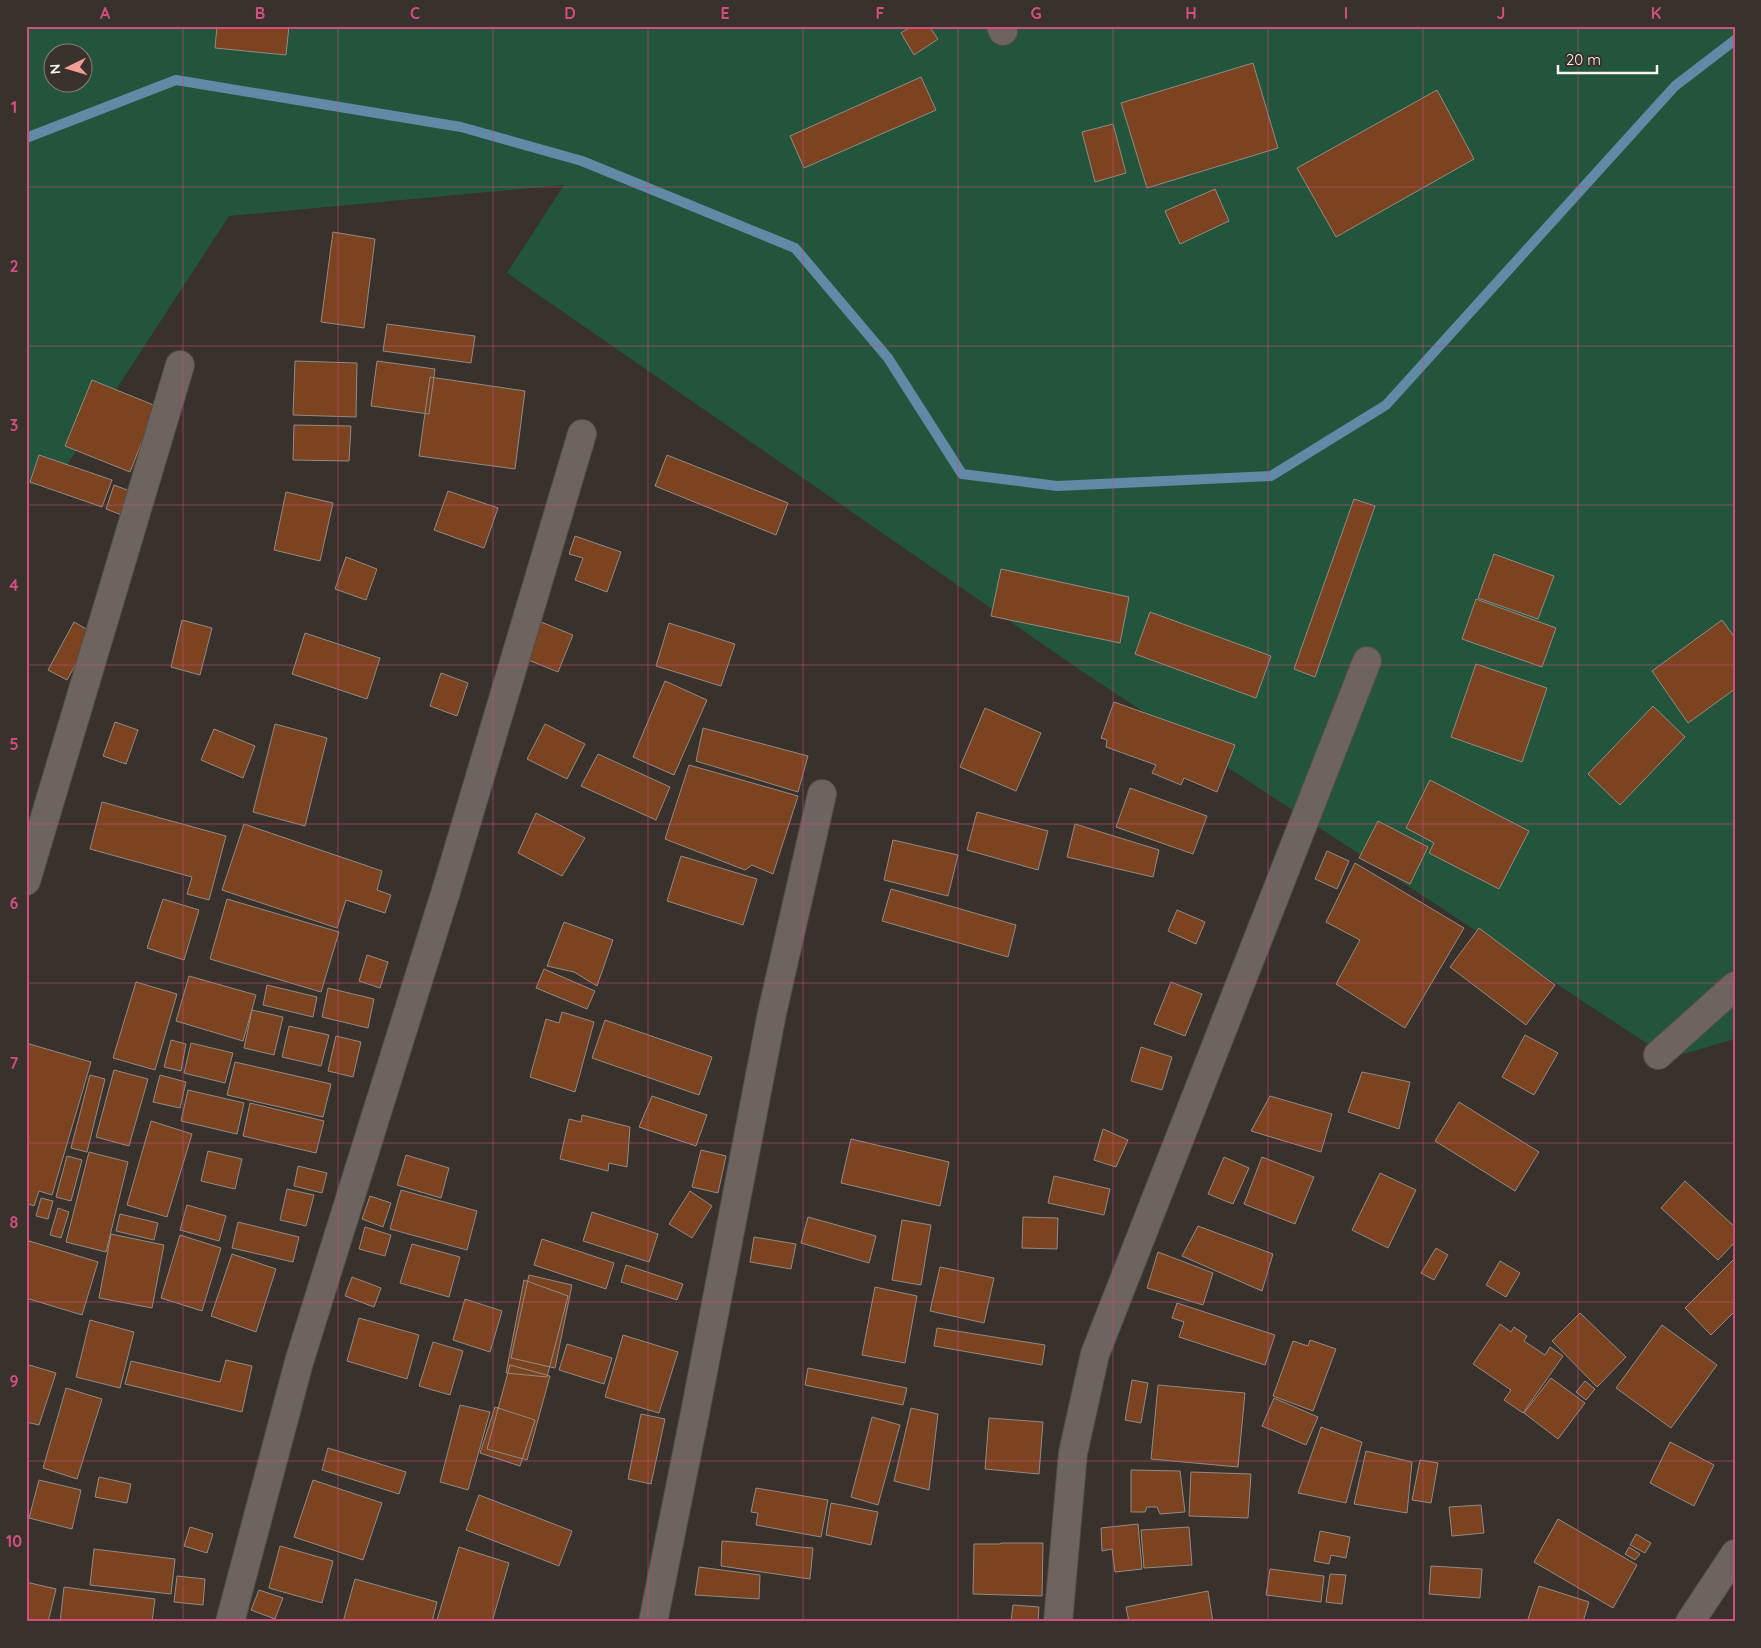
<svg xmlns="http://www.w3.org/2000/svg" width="1761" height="1648" font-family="Quicksand,sans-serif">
  <rect width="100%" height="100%" fill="#39312c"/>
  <path fill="#23553c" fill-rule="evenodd" d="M26 26H1735V1039L1669 1058 1080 670 507 273 564 185 229 216 54 485 26 484ZM52 52H82V82H52Z"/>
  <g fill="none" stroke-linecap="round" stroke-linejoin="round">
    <path stroke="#608ba7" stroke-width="10" d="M26 138 176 80 461 127 582 161 795 248 888 358 962 474 1057 486 1271 476 1386 405 1675 86 1735 40"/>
  </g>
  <path fill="#7b4320" stroke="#938a85" d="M217 26H289L286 55 215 48Z
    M912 26H929L938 39 914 55 901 33Z
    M1253 63 1278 148 1147 188 1121 103Z
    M921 77 936 110 804 168 790 136Z
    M1437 90 1474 159 1336 237 1297 168Z
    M1113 124 1126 173 1095 182 1082 132Z
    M1215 189 1229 221 1180 244 1165 211Z
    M333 232 375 239 364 328 321 322Z
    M387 324 475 336 471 363 383 351Z
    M295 361 357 363 356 417 293 415Z
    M377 361 435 369 429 414 371 406Z
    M430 377 525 391 515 469 419 456Z
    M92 380 156 406 130 472 65 446Z
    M294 425 351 426 349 461 293 460Z
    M39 455 112 480 102 507 30 482Z
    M667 455 788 503 776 535 655 486Z
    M114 485 135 493 127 517 106 509Z
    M448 491 498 508 484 548 434 530Z
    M286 492 333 503 320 561 274 550Z
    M1354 499 1375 506 1315 677 1294 669Z
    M575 536 621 552 607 592 575 580 583 558 569 554Z
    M1494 554 1554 576 1538 619 1478 598Z
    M346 557 377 569 366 600 335 589Z
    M1001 569 1129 597 1120 643 991 616Z
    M1476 599 1556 628 1542 667 1462 639Z
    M1150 612 1271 656 1256 698 1135 654Z
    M182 620 212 628 200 675 171 667Z
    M1722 620 1735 638V689L1688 723 1652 671Z
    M74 622 93 633 67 680 48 670Z
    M541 622 573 635 558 672 526 659Z
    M669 623 735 644 721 686 656 666Z
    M305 633 380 658 367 699 292 674Z
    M1476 664 1547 688 1522 762 1451 737Z
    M441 673 468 683 457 716 430 706Z
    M665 681 707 700 674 775 633 757Z
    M1114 702 1235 745 1217 792 1184 778 1181 785 1152 773 1156 765 1106 747 1107 740 1101 738Z
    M1653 706 1685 737 1620 805 1588 774Z
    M985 708 1041 733 1016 791 960 767Z
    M115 722 138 730 126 764 103 756Z
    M275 724 327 738 305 826 253 812Z
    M545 724 585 744 567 779 527 759Z
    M703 728 808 756 798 792 696 761Z
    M214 729 255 746 243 778 201 760Z
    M598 754 670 787 656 820 581 786Z
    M689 765 798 796 773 874 752 865 745 870 665 839Z
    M1430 780 1529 831 1499 889 1429 853 1434 843 1406 828Z
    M1130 788 1207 816 1193 854 1116 827Z
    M102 802 226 836 209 900 187 894 192 877 90 849Z
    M977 812 1048 831 1038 870 967 850Z
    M536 813 585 838 562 876 518 853Z
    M1378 821 1428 847 1410 884 1359 858Z
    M244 824 382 871 377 890 391 895 385 913 346 900 337 928 222 890Z
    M1075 824 1159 850 1153 877 1067 857Z
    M893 840 958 855 948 896 884 880Z
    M1327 851 1349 861 1337 889 1315 879Z
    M681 856 757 879 743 925 667 901Z
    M1355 863 1464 928 1405 1028 1336 984 1360 940 1326 922Z
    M891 889 1016 925 1008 957 882 921Z
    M163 899 199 910 184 960 147 948Z
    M227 899 339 932 321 992 210 959Z
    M1177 910 1205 922 1196 944 1168 931Z
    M564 922 613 940 597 986 574 972 547 966Z
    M1479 928 1555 985 1526 1025 1450 967Z
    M367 955 388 962 380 988 359 981Z
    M544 969 595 991 587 1009 536 988Z
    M189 976 256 995 243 1041 176 1021Z
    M136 982 177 994 155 1070 113 1058Z
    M1171 982 1202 994 1185 1036 1154 1024Z
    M267 985 317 997 313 1017 263 1005Z
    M328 988 374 999 368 1028 322 1017Z
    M252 1010 283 1017 274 1055 244 1048Z
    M562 1012 594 1022 575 1092 530 1077 546 1019 559 1023Z
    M605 1020 712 1057 699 1095 592 1058Z
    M289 1026 329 1035 321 1066 282 1057Z
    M1525 1035 1558 1053 1534 1095 1502 1077Z
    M336 1036 361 1042 353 1077 328 1071Z
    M171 1040 186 1044 181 1071 164 1067Z
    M26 1043 91 1062 52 1195 39 1191 34 1206 26 1203Z
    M191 1043 233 1053 225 1083 184 1073Z
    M1141 1047 1172 1057 1162 1090 1131 1081Z
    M235 1062 331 1084 323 1117 227 1095Z
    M114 1070 148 1079 129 1146 96 1137Z
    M1362 1072 1410 1082 1399 1129 1348 1112Z
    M90 1075 105 1079 87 1152 71 1148Z
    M160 1075 186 1082 180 1108 153 1102Z
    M188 1090 244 1103 237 1134 181 1121Z
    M652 1096 707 1115 696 1146 639 1127Z
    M1270 1096 1332 1114 1321 1152 1251 1131Z
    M1459 1102 1539 1152 1515 1191 1435 1141Z
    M250 1103 324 1121 316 1153 243 1136Z
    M582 1115 630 1127 627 1167 609 1163 608 1171 560 1159 569 1119 581 1122Z
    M151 1121 192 1134 167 1217 127 1205Z
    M1103 1129 1128 1140 1116 1167 1094 1160Z
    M851 1139 949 1162 940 1206 841 1183Z
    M701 1150 726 1156 718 1193 692 1187Z
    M208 1151 242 1159 235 1189 201 1181Z
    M89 1152 128 1162 106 1252 66 1242Z
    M406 1155 449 1168 441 1198 397 1185Z
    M67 1156 82 1160 71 1201 56 1197Z
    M1224 1157 1249 1168 1233 1204 1208 1194Z
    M1262 1157 1314 1177 1295 1224 1244 1204Z
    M298 1166 327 1173 322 1193 294 1186Z
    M1380 1173 1416 1190 1388 1248 1352 1230Z
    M1054 1176 1110 1189 1104 1215 1048 1203Z
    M1685 1181 1735 1227V1242L1718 1260 1661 1208Z
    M287 1189 314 1195 306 1226 280 1220Z
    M401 1190 477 1211 467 1250 390 1229Z
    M690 1191 712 1206 692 1238 669 1224Z
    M370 1196 391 1203 383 1227 362 1219Z
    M41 1198 53 1201 48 1219 36 1216Z
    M187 1205 226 1216 219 1241 180 1230Z
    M58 1208 69 1212 61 1238 50 1235Z
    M592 1212 658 1234 649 1262 583 1241Z
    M120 1214 158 1223 154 1240 116 1231Z
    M808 1217 876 1236 869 1263 801 1243Z
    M1023 1217 1058 1218 1057 1249 1022 1248Z
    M902 1220 931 1225 921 1285 892 1280Z
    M238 1222 299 1237 293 1262 232 1248Z
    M1198 1226 1273 1254 1262 1291 1182 1256Z
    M365 1227 391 1235 385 1256 359 1249Z
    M111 1234 164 1245 152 1308 99 1298Z
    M180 1235 221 1248 202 1311 161 1298Z
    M754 1237 796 1244 791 1269 750 1262Z
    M542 1239 614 1263 606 1289 534 1265Z
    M26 1240 98 1262 82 1315 26 1298Z
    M412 1244 460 1257 449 1297 400 1283Z
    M1436 1248 1448 1255 1434 1280 1421 1273Z
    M1158 1252 1213 1273 1203 1305 1147 1288Z
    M232 1254 276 1269 256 1332 211 1316Z
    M1735 1258V1311L1711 1335 1685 1308Z
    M1500 1261 1520 1273 1506 1297 1486 1285Z
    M626 1265 683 1284 677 1300 621 1282Z
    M940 1267 994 1278 984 1323 930 1311Z
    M529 1275 572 1285 555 1368 511 1358Z
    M352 1277 381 1288 374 1307 345 1296Z
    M524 1280 568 1296 547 1377 506 1373Z
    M875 1287 917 1296 905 1363 862 1355Z
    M465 1299 502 1311 490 1352 453 1340Z
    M1177 1303 1275 1335 1265 1365 1179 1337 1184 1322 1172 1318Z
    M1580 1313 1626 1357 1597 1387 1552 1341Z
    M359 1318 419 1335 407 1379 347 1361Z
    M90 1320 134 1332 120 1388 76 1377Z
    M1500 1324 1511 1332 1514 1327 1527 1336 1524 1341 1545 1355 1550 1347 1563 1356 1523 1413 1504 1400 1511 1390 1473 1364Z
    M1662 1325 1717 1365 1671 1428 1616 1388Z
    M937 1328 1045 1345 1042 1365 934 1346Z
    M623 1335 678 1352 659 1413 605 1397Z
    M1310 1340 1336 1349 1313 1411 1273 1396 1293 1341 1308 1346Z
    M433 1342 463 1351 450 1395 419 1386Z
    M567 1344 612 1358 604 1384 559 1370Z
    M226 1360 252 1366 242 1412 125 1384 131 1361 220 1382Z
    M26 1364 56 1373 39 1425 26 1422Z
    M510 1365 550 1376 527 1460 487 1449Z
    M808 1368 907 1388 903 1405 805 1385Z
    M1551 1378 1585 1403 1558 1439 1524 1413Z
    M1132 1380 1148 1383 1141 1423 1125 1420Z
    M1585 1381 1595 1389 1586 1400 1576 1392Z
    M1158 1385 1245 1393 1238 1467 1151 1459Z
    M66 1388 102 1399 77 1479 43 1468Z
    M1274 1398 1318 1417 1306 1445 1262 1426Z
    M460 1405 490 1412 468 1490 440 1482Z
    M495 1407 535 1420 520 1466 480 1453Z
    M911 1408 938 1414 929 1490 894 1481Z
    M641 1414 665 1419 651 1484 628 1479Z
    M872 1417 900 1425 878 1505 851 1497Z
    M989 1418 1043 1422 1039 1474 985 1469Z
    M1321 1427 1362 1442 1346 1503 1298 1493Z
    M1670 1442 1714 1465 1694 1506 1650 1483Z
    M328 1448 406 1472 399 1494 322 1470Z
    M1366 1451 1412 1462 1407 1513 1354 1504Z
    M1420 1460 1438 1463 1431 1503 1412 1500Z
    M1131 1470 1180 1471 1185 1512 1160 1514 1157 1507H1147L1145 1512H1131Z
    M1191 1472 1251 1474 1248 1518 1189 1516Z
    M99 1477 131 1484 127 1503 95 1497Z
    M39 1480 81 1490 72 1529 29 1518Z
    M313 1480 382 1503 363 1560 294 1537Z
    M756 1488 828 1500 821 1537 756 1525 758 1513 751 1512Z
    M479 1495 572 1531 559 1566 466 1530Z
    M831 1503 878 1512 871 1545 826 1535Z
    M1481 1505 1484 1533 1452 1536 1449 1507Z
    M1558 1519 1637 1565 1613 1608 1534 1562Z
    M1138 1524 1142 1569 1115 1572 1112 1549 1102 1551 1101 1528Z
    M190 1527 213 1534 207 1553 184 1546Z
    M1189 1527 1192 1565 1144 1568 1141 1530Z
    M1320 1531 1350 1537 1346 1558 1331 1555 1329 1564 1314 1561Z
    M1636 1534 1651 1543 1645 1553 1630 1545Z
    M722 1541 813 1548 810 1579 721 1566Z
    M1001 1543H1043L1042 1596 973 1594 974 1544H1000Z
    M280 1546 333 1561 322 1603 269 1588Z
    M459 1547 509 1563 492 1622H443L437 1620Z
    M1629 1547 1640 1554 1635 1560 1625 1554Z
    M94 1549 175 1559 171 1594 90 1585Z
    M1431 1566 1482 1569 1480 1598 1429 1594Z
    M699 1567 760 1575 759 1599 695 1595Z
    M1270 1569 1324 1576 1321 1602 1266 1595Z
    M1330 1574 1346 1575 1342 1604 1326 1602Z
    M177 1576 205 1579 203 1605 174 1602Z
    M355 1579 437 1602 432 1622H343Z
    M26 1582 56 1589 48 1622H36L26 1619Z
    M1539 1586 1589 1602 1583 1622H1527Z
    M64 1587 155 1599 152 1622H60Z
    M259 1590 283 1598 275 1619 251 1610Z
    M1208 1591 1213 1622H1129L1126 1607Z
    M1013 1605 1039 1607 1038 1622H1011Z"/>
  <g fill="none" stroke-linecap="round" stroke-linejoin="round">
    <defs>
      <path id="street" d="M1001 26 1003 31
        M26 881 180 365
        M1658 1055 1735 986
        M230 1622 299 1362 446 891 582 434
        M653 1622 695 1413 772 1013 822 794
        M1058 1622 1073 1453 1095 1354 1367 661
        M1690 1622 1735 1554"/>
    </defs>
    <use href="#street" stroke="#544e4a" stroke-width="30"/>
    <use href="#street" stroke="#6d645f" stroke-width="28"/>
  </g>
  <path fill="none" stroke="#d04f80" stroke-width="1" stroke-opacity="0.55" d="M183 26V1622M338 26V1622M493 26V1622M648 26V1622M803 26V1622M958 26V1622M1113 26V1622M1268 26V1622M1423 26V1622M1578 26V1622M26 187H1735M26 346H1735M26 505H1735M26 665H1735M26 824H1735M26 983H1735M26 1143H1735M26 1302H1735M26 1461H1735"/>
  <rect width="1761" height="1648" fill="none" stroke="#39312c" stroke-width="55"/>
  <g transform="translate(68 68) rotate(265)"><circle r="24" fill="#39312c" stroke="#867f7b"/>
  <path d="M0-4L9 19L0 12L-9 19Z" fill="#f59c94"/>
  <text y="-8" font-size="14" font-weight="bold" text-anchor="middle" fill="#f9f4f1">N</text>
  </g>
  <path d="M1558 65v8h99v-8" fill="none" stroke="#f9f4f1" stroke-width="2.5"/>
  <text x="1566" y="65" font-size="15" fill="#f9f4f1" stroke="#39312c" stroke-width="4" paint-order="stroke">20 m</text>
  <rect x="28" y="28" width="1706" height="1592" fill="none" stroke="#d04f80" stroke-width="2"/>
  <g font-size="16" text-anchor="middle" font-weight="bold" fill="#d04f80">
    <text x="105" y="19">A</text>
    <text x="260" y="19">B</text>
    <text x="415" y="19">C</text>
    <text x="570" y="19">D</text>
    <text x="725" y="19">E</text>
    <text x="880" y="19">F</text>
    <text x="1036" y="19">G</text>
    <text x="1191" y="19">H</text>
    <text x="1346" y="19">I</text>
    <text x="1501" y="19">J</text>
    <text x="1656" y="19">K</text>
    <text x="14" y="113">1</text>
    <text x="14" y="272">2</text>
    <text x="14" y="431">3</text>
    <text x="14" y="591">4</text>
    <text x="14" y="750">5</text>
    <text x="14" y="909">6</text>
    <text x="14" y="1069">7</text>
    <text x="14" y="1228">8</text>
    <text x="14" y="1387">9</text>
    <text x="14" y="1547">10</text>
  </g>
</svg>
